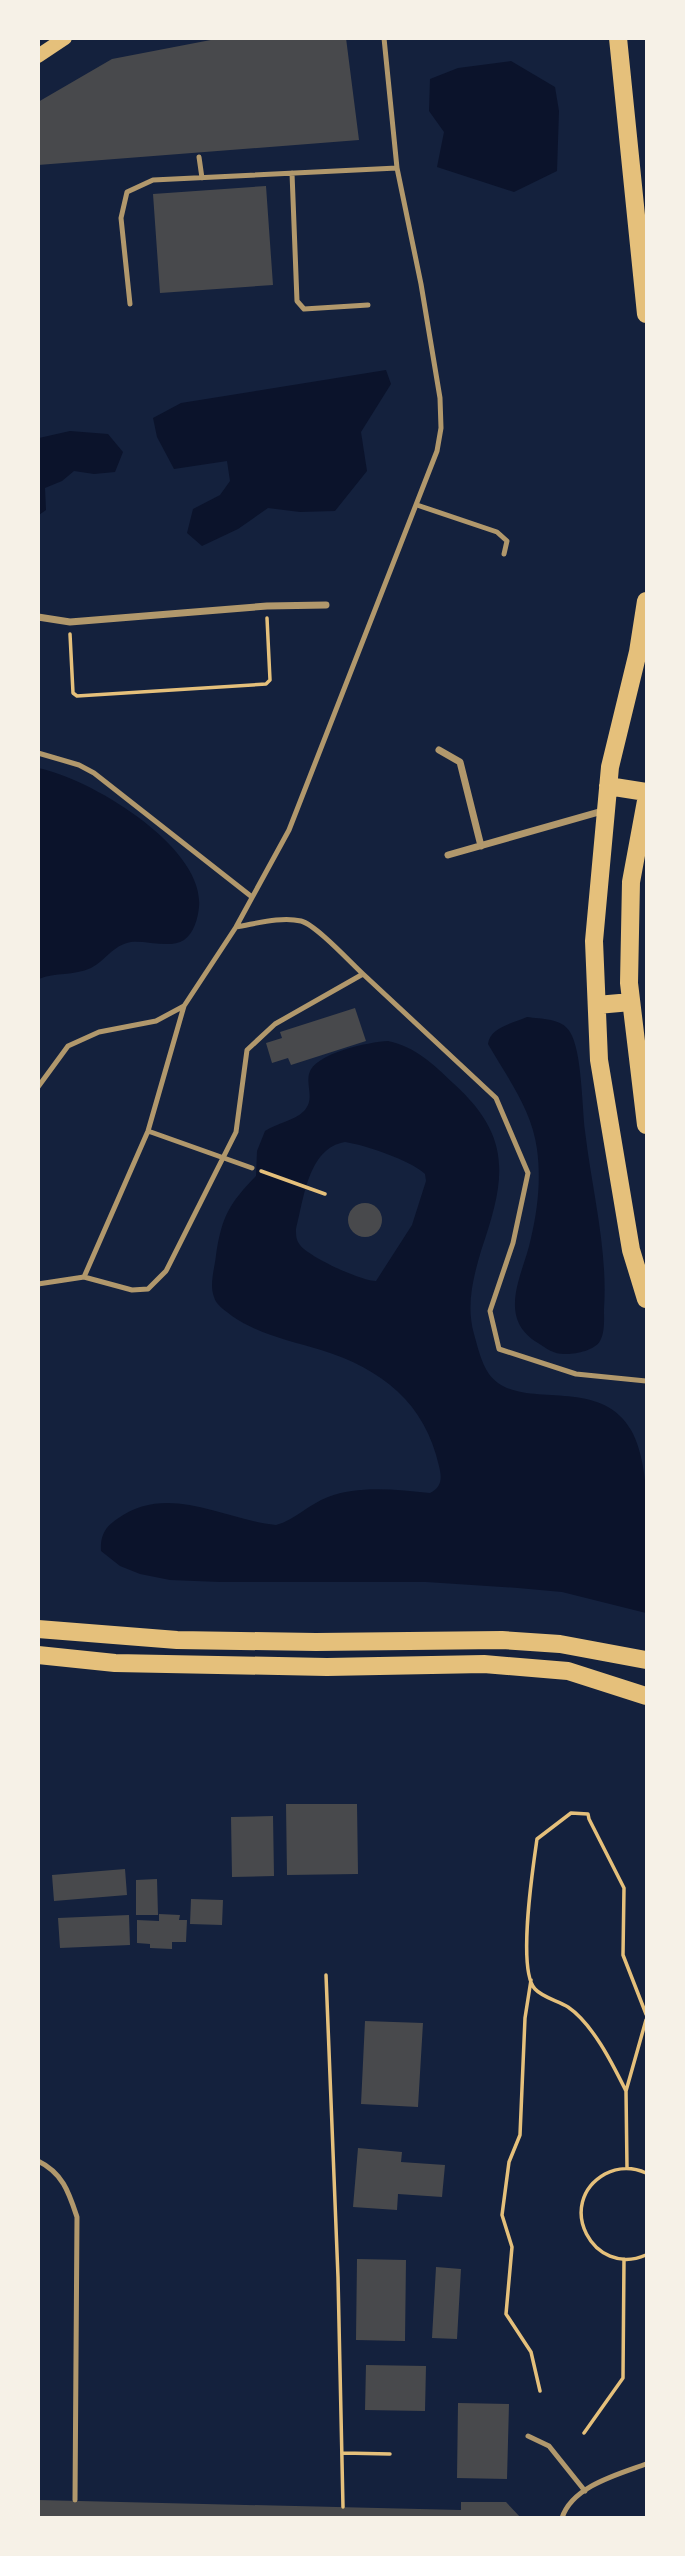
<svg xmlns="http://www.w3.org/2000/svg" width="685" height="2556" font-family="'IBM Plex Sans',sans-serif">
  <rect width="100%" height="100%" fill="#14213d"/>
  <path fill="#0b132b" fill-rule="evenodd" d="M511 61 555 87 559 111 557 171 514 192 437 167 444 132 429 111 430 79 458 68Z
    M386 370 391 384 361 432 367 471 335 511 300 512 268 508 238 529 202 546 187 533 193 509 220 495 230 481 227 461 174 469 157 437 153 418 181 403Z
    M70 431 108 434 123 452 115 472 94 474 74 471 62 481 45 488 46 510 39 515V438Z
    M38 768C90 778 205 847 199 907 198 918 194 933 184 940 170 949 146 940 131 942 113 945 105 961 91 968 74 976 55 972 39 979Z
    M527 1017C541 1019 562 1018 570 1032 582 1051 582 1107 585 1131 592 1191 608 1249 604 1309 604 1319 605 1332 600 1341 595 1350 577 1354 567 1354 555 1355 547 1349 538 1343 495 1317 524 1273 531 1238 538 1208 541 1179 537 1149 532 1110 507 1077 488 1044 490 1027 514 1023 527 1017Z
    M388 1041C416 1047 433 1064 453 1083 514 1138 505 1180 481 1251 473 1278 466 1306 474 1334 478 1348 481 1362 489 1374 518 1414 598 1373 631 1430 655 1472 646 1564 646 1613L562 1592 518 1588 426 1582H220L170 1580 140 1574 120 1566 101 1551C100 1536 105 1527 117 1519 168 1482 224 1520 276 1525 295 1520 309 1504 328 1497 359 1485 398 1490 430 1493 442 1487 442 1478 439 1466 425 1403 382 1369 321 1350 290 1341 258 1334 232 1316 226 1311 216 1305 214 1297 209 1284 215 1267 216 1255 222 1216 229 1204 256 1176L257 1151 265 1131C277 1123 294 1121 304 1111 315 1099 306 1087 309 1074 314 1053 369 1042 388 1041ZM345 1142C365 1145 410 1160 425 1174L426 1181 412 1225 376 1281C361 1281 309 1257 300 1245 296 1240 296 1235 296 1229 304 1199 308 1148 345 1142Z"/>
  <path fill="#48494c" d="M221 38H346L359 140 38 165V102L112 59Z
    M266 186 273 285 160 293 153 194Z
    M355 1008 366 1041 291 1065 288 1058 272 1063 266 1043 282 1038 280 1032Z
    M348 1220a17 17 0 1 1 34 0a17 17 0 1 1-34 0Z
    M286 1804H357L358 1874 287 1875Z
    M273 1816 274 1876 232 1877 231 1817Z
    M125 1869 127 1895 54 1901 52 1875Z
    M157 1879 158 1915H136V1880Z
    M191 1899 223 1900 222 1925 190 1924Z
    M159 1914 180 1915 179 1920H187L186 1942H172V1949L150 1948V1944L137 1943V1920L159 1921Z
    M129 1915 130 1945 60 1948 58 1918Z
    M365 2021 423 2023 418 2107 361 2104Z
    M358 2148 402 2152 401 2162 445 2165 442 2197 398 2194 397 2210 353 2207Z
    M357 2259 406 2260 405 2341 356 2340Z
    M436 2267 461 2269 457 2339 432 2338Z
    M366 2365 426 2366 425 2411 365 2410Z
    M458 2403 509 2404 507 2479 457 2478Z
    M38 2500 461 2510V2502H506L521 2518H38Z"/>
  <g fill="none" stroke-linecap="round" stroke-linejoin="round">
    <path stroke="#e5c07b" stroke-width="3.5" d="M70 634 73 693 77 696 266 684 270 680 267 618
      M261 1171 325 1194
      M326 1975 338 2277 343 2507
      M531 1980 525 2018 520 2135 509 2162 502 2215 512 2247 506 2314 531 2352 540 2391
      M626 2091C613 2065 593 2024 568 2007 558 2001 542 1997 535 1989 517 1970 533 1867 537 1839L571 1813 588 1814 589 1819 624 1888 623 1955 646 2014
      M627 2168 626 2091 646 2020
      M646 2173C633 2167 618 2167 605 2174 554 2203 593 2278 646 2255
      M584 2433 623 2378 624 2259
      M343 2453 390 2454"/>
    <path stroke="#b1986c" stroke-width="5" d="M199 157 202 178
      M292 173 297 301 304 309 368 305
      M130 304 121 218 127 192 153 180 397 168
      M417 505 497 532 507 541 504 554
      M38 753 79 765 94 773 252 897
      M236 927C255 924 281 916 301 921 316 925 350 962 363 974
      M38 1087 68 1046 99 1032 156 1021 184 1006 236 927 289 830 437 451 441 428 440 398 421 284 397 168 384 38
      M148 1131 252 1168
      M84 1277 148 1131 184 1006
      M38 1284 84 1277 132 1290 148 1289 166 1271 236 1132 247 1050 275 1024 363 974 496 1098 528 1173 513 1243 490 1311 499 1349 576 1374 646 1381
      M38 2161C63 2173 69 2193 77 2217L75 2500
      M528 2436 549 2446 585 2491
      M562 2518C572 2486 619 2474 646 2464"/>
    <path stroke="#b1986c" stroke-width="7" d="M38 617 70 622 267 606 326 605
      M439 750 460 762 481 846
      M448 855 606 810"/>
    <path stroke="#e5c07b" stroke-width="14" d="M38 56 65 38"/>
    <path stroke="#e5c07b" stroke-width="18" d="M618 38 646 314
      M646 601 638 652 610 767 594 941 599 1060 631 1250 646 1299
      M608 786 646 792
      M646 801 631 882 629 983 646 1125
      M597 1005 631 1002
      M38 1629 177 1640 316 1642 502 1640 560 1644 646 1660
      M38 1655 115 1663 327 1667 484 1664 568 1671 646 1696"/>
  </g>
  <rect width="685" height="2556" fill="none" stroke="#f6f1e7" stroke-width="80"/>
</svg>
